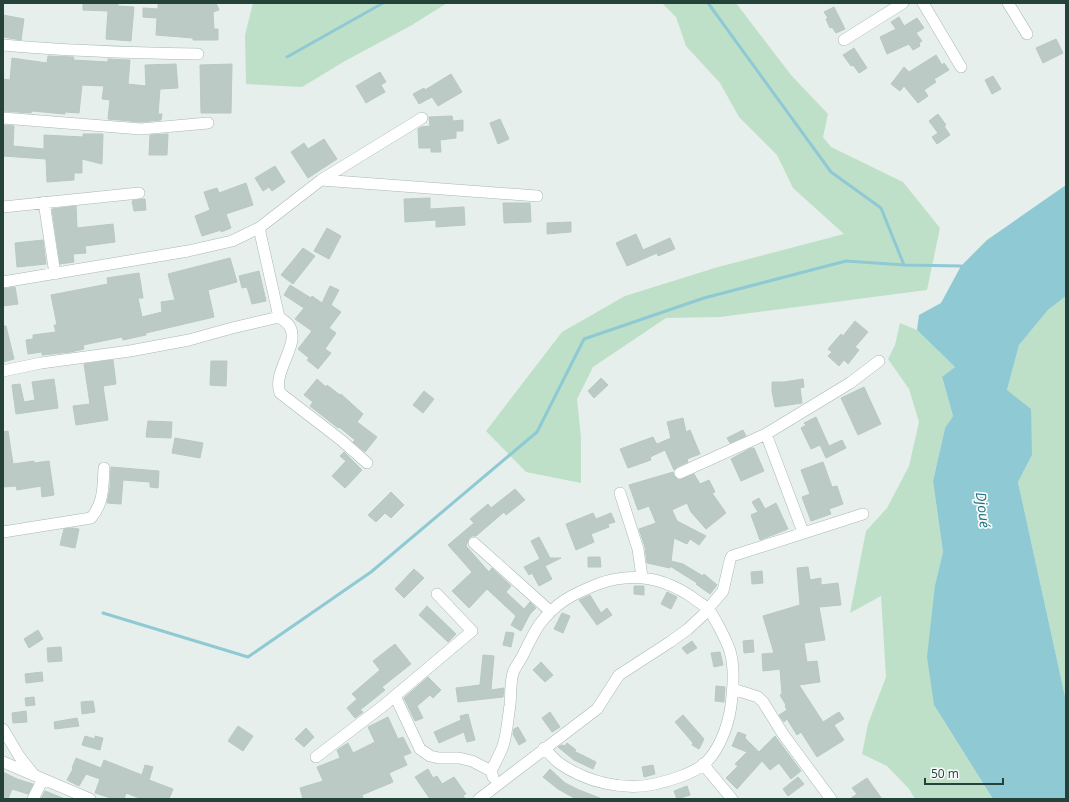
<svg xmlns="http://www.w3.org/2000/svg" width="1069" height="802" font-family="'Open Sans',sans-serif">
  <rect width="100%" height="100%" fill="#e6efeb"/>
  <path fill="#bfe0c8" d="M253 3H447L412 25 345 61 302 87 246 84 245 35Z
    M662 3H736L791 75 828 114 823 137 831 147 903 182 940 228 927 290 720 317 666 318 593 367 577 399 581 438V483L526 472 486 431 562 332 625 296 718 267 844 234 793 188 777 155 739 117 720 83 686 46 676 17Z
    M1066 296V701L1018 482 1032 455 1007 390 1019 345 1048 310Z
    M900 323 917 330 955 367 942 378 953 416 945 428 933 481 943 552 935 585 934 705 993 799H915L909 789 887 766 862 754 868 724 886 677 881 596 850 613 866 531 887 508 909 466 919 422 909 389 888 359 895 345Z"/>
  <path fill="#8ec9d4" d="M1066 185V296L1048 310 1019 345 1007 390 1031 409 1032 455 1018 482 1066 701V799H993L934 705 927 657 935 585 943 552 933 481 945 428 953 416 942 377 955 367 917 330 919 315 941 303 961 266 987 240Z"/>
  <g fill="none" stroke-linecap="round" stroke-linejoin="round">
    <path stroke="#8ec9d4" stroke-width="3" d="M708 3 831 172 881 208 904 265
      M287 57 383 3
      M103 613 248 657 371 572 537 432 584 339 704 298 846 261 904 265 961 266 964 269"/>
  </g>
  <path fill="#bbcac4" stroke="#b8c9c2" d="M83 3H118V6L134 7 131 41 106 39 108 11 83 10Z
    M158 3H216L219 10 213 12 214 29H218V40H193V38L156 35 157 18 143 17V8L158 9Z
    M834 7 845 29 836 33 832 27 830 28 826 19 828 18 824 12Z
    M3 15 24 19 21 40 3 37Z
    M899 17 904 26 917 18 924 28 916 33 922 41 919 43 920 46 913 50 909 44 887 54 880 37 896 29 891 22Z
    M1056 39 1063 53 1043 63 1036 48Z
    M854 48 867 68 859 73 853 65 851 66 843 55Z
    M936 55 942 65 944 63 949 70 934 79 936 82 924 90 928 96 918 103 904 86 900 91 891 84 904 67 909 72Z
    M48 56 74 57 73 60 108 62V59L130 60 128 84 146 86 145 65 176 64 178 88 160 89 158 114H162L161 120 141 122 108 119 110 100 102 99 104 86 82 85 79 113 65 112V114L32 111 31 113 3 111V79L10 80 12 58 47 63Z
    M232 64 231 113H201L200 65Z
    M380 72 386 82 381 85 385 92 366 103 356 86Z
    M451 74 462 92 438 106 432 97 419 104 413 94 424 88 425 90Z
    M993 76 1001 89 992 94 985 80Z
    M938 114 946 125 944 126 950 135 937 144 932 137 938 133 929 121Z
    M452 116 453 121 463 120V131H456V138L440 140 441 152H431V148H419L418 129 421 127 430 126 429 117Z
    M500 119 509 139 498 144 490 123Z
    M3 125 14 126 13 146 44 149V135L83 137V134H103L102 164 82 159V173H74V180L47 182 46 159 3 156Z
    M168 134 167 155H149L150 135Z
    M324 139 337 159 308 178 291 152 304 143 308 149Z
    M275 166 285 182 272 191 269 187 263 191 255 178Z
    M246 183 253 205 226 214 231 228 221 232V230L202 236 195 216 210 210 204 192 217 188 219 193Z
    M430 198V209L464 207 465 225 436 227V220L405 222 404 199Z
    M141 199H145L146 210 134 211 132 201Z
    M503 203H530L531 222 504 223Z
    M76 206 77 228 113 224 115 242 85 246 86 253 73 254 74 262 60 264 52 209Z
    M571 222V232L547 234V223Z
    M327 228 341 236 329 259 314 251Z
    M636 234 643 250 670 238 675 249 658 256 657 253 627 266 616 243Z
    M43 240 46 264 17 267 15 243Z
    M303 248 315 256 293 284 281 275Z
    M230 258 237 282 208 290 214 317 146 333V335L123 340 122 337 83 345 84 349 71 352 42 355V352L28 354 26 340 33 339V335L56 332 54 325H57L51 295 108 284 107 278 139 273 143 298H138L142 317 162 312 161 302 175 300 168 274Z
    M259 271 266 301 252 304 247 287 242 288 239 276Z
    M290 285 311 298 312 296 322 303 330 286 339 290 331 305 341 312 329 328 336 333 325 349 331 353 318 369 307 360 309 358 298 349 312 331 295 319 304 308 284 295Z
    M15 287 18 304 3 306V289Z
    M855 321 868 332 855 347 859 350 848 364 844 360 839 366 828 356 832 352 828 349 841 334 843 336Z
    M3 326H6L14 359 3 362Z
    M113 360 116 384 103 386 108 420 76 425 73 406 90 404 84 364Z
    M211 361H227L226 386 210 385Z
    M601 378 608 385 594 398 588 391Z
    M54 379 58 408 16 414 12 385 20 384 24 402 35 400 32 382Z
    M317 379 326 387 327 385 340 395 341 394 363 414 357 422 377 437 365 452 353 442 355 440 339 427 338 428 310 406 313 402 304 395Z
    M803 379 804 387 800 388 802 403 775 407 772 391V382H784Z
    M864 387 881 424 858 435 841 398Z
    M424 391 434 399 423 413 413 405Z
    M816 417 829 446 842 440 846 448 826 458 820 445 811 449 801 428 806 425 804 423Z
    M683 418 686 432 690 430 700 454 687 459 688 462 677 467 674 470 665 450 650 457 651 460 628 468 620 449 653 437 656 443 657 444 671 438 667 422Z
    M148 421 172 422 171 438 146 437Z
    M743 430 746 436 730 443 727 438Z
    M8 431 13 464 34 461V463L49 461 54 495 42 497 41 486 17 490 16 486 3 487V432Z
    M175 438 203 443 200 458 172 453Z
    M751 448H754L764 471 741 481 731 459Z
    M344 452 362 470 345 488 332 476 346 461 340 456Z
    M823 462 832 487 837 486 843 504 829 509 831 514 811 521 802 497 810 494 801 470Z
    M111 467 159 471 158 488 150 487V482L123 480 121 504 107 503 110 488Z
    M673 472 674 476 679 480 694 474 700 484 709 480 715 492 712 493 726 513 706 529 691 512 687 503 672 510 677 521 706 536 699 545 690 539 687 544 674 538 671 561 683 564 703 576 704 574 717 585 710 594 696 584 697 583 670 566V568L647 563 645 547 639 529 656 523 649 506 638 510 629 485Z
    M515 489 525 500 506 515 504 512 476 536H472L469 538 466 546 489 572 492 568 511 586 506 592 524 609 530 602 536 608 530 614 521 631 511 625 516 616 487 589 469 608 452 591 472 572 448 545 474 523 470 519 488 504 491 508Z
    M391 492 404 505 391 518 385 513 376 522 368 515Z
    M759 498 765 509 776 503 788 529 760 540 751 515 758 512 752 502Z
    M593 513 596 519 611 513 615 522 608 524 609 527 591 534 594 542 576 550 566 524Z
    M73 528 79 529 75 548 60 545 64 529Z
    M539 537 550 558H561L545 566 552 579 539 586 532 573 529 575 524 567 540 559 531 541Z
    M588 557H600L601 567H588Z
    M808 567 810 580 821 578V585L838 583 841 605 819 607 825 640 804 643 807 662 817 661 820 682 799 685 823 722 839 712 844 719 834 725 844 740 817 757 801 732 797 735 787 719 784 722 779 715 787 710 785 706 786 705 780 695 782 694 780 669 763 671 762 654 774 653 763 616 800 605 797 568Z
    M414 569 424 578 404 598 395 589Z
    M762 571 763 583 752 584 751 572Z
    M634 586H644V595L634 594Z
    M667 592 677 597 671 609 661 604Z
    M590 595 601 613 607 608 612 615 597 625 579 600Z
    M427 606 456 634 448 642 419 615Z
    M562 613 570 616 563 633 554 629Z
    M38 630 43 639 29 648 24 639Z
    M506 632 514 633 511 647 503 645Z
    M753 640 754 652 744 653 743 641Z
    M692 641 697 648 687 654 682 648Z
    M395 644 411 664 382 687 385 690 360 710 363 712 355 718 347 708 357 699 352 694 380 670 373 661Z
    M61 647 62 661 48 662 47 648Z
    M720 652 723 665 714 667 711 653Z
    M483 655 494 656 491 690 504 688 503 697 458 702 456 688 480 685Z
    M541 662 553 675 545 682 533 670Z
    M42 672 43 681 26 683 25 674Z
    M428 677 441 690 433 698 430 695 417 706 423 718 415 721 404 698Z
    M716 686 725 687 724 702 715 701Z
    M34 697 35 705 26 706 25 698Z
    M93 701 95 712 82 714 81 702Z
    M26 711 27 722 13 723 12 713Z
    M550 712 560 727 552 732 542 718Z
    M468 714 475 740 467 742 464 732 439 743 434 732 461 720 460 716Z
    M683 715 704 739 699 749 692 745 693 743 675 722Z
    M388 717 398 739 403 737 411 753 403 756 407 765 389 773 393 782 362 795 363 799H303L300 788 323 781 317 767 340 758 337 750 348 743 353 753 375 742 368 727Z
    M77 718 79 726 55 729 54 722Z
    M238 726 253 736 243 751 228 741Z
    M518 727 526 741 519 745 513 734 514 729Z
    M306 728 314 737 304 747 295 739Z
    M738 732 746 735 745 738 759 752 775 736 801 771 791 779 779 763 770 770 762 761 737 789 726 778 738 766 735 764 747 752 732 746Z
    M85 736 95 739V736L103 738 100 750 82 745Z
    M567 743 576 750 574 751 596 762 593 769 574 760 558 747 562 745 565 746Z
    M76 758 101 768 104 760 142 775 145 765 153 767 149 780 173 789 169 799H142L126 793 124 799H114L95 793 100 779 86 774 79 786 67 780 73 769 72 768Z
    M653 765 655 774 644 777 642 767Z
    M428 769 433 778 437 776 442 784 454 777 466 794 463 795 465 799H430L415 777Z
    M550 769 565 783 579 790 600 798V799H576L558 789 543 777Z
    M3 772 17 779 33 784 28 794 12 789 8 799H3Z
    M798 777 804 784 788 796 783 789Z
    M867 778 882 799H850L857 794 852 788Z
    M687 786 690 795 677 799 674 791Z
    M45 791 65 799H41Z"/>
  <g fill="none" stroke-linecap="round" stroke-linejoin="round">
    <defs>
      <path id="minor" d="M923 3 961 67
        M1008 3 1027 34
        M844 40 903 3
        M3 45C68 51 133 53 198 54
        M3 118 141 129 208 123
        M321 180 537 196
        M44 202 55 274
        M3 207 139 193
        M3 282 188 251 232 241 259 228 321 180 422 118
        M279 317C283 320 288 323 290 327 300 345 272 372 280 393L341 440 367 463
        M3 371 41 363 130 351 189 340 232 328 279 317 259 228
        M766 434 803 532
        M680 473 766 434 850 383 879 361
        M620 493 638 549 642 577
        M3 532 91 518C104 503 103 486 104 468
        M474 543 550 611
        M733 689 758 697 763 702 783 734 831 799
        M395 696 420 749 430 756 439 758H459L472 761 491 771 493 777
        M3 729 19 756 33 774
        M316 757 383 706 472 631 437 594
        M3 762 90 799
        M703 764 732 799
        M491 771C495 763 500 754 503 746 507 733 508 718 510 705 511 695 510 683 513 673 515 667 520 661 523 655 528 645 533 634 539 625 556 602 573 594 598 584 634 571 666 578 696 600 700 603 704 605 707 608 714 615 727 642 730 651 735 669 733 688 731 706 728 726 719 752 703 765 691 774 669 781 655 784 623 791 586 782 559 763 554 759 549 753 544 748
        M33 799 43 779
        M479 799 597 709 619 675 670 642 688 629 702 616 723 591 730 560 732 556 863 514"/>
    </defs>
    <use href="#minor" stroke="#a8b8b2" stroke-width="12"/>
    <use href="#minor" stroke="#fff" stroke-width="11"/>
  </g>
  <g text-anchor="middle" stroke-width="3.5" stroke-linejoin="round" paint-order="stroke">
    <g font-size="14" font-style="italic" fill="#1c6f80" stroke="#f7fbf9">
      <text transform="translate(983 510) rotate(83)" y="5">Djoué</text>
    </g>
  </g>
  <rect width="1069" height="802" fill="none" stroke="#24423a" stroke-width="8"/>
  <path d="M925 778v6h78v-6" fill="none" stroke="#24423a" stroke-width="2"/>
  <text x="931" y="778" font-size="12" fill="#24423a" stroke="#f7fbf9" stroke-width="3" paint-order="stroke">50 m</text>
</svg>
